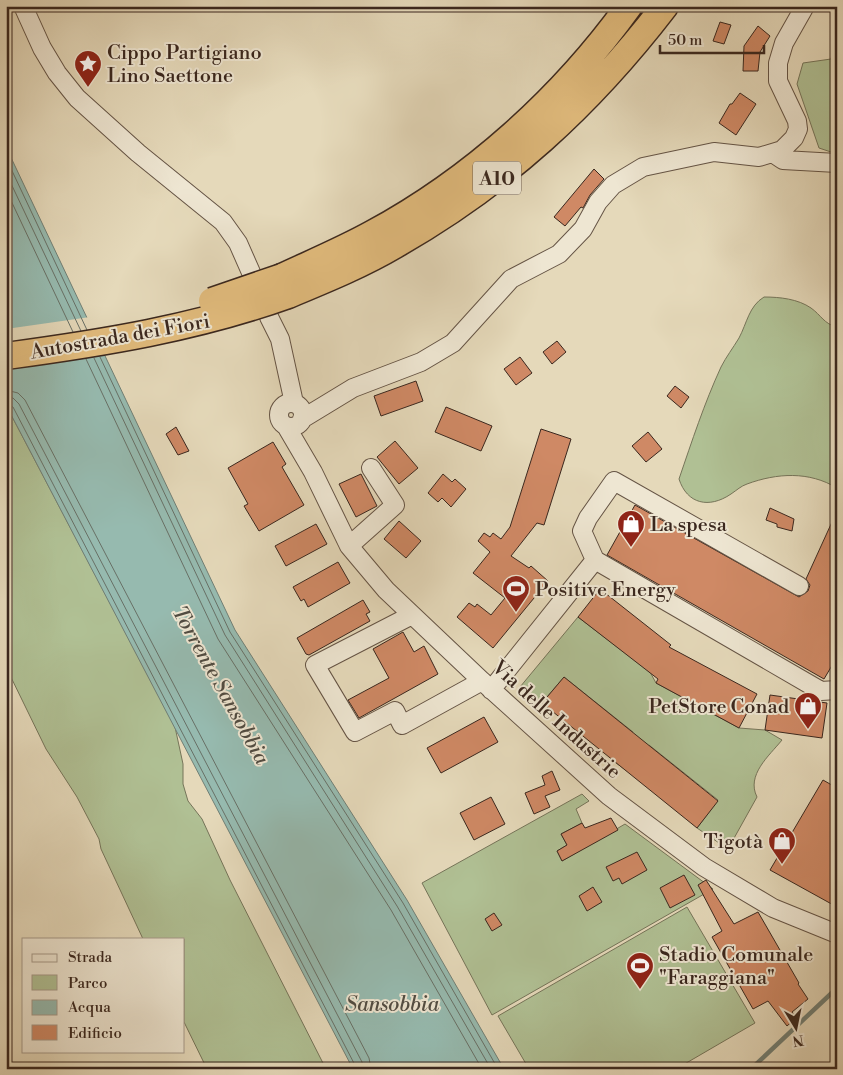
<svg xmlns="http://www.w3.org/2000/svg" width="843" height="1075" font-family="'Libre Bodoni',serif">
  <rect width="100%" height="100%" fill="#e5d9ba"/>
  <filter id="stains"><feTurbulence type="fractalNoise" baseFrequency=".004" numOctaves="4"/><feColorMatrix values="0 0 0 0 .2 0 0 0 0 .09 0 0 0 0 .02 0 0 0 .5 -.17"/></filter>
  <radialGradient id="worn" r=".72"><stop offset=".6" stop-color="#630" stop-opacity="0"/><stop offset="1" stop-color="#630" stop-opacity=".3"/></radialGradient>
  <path fill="#b0c094" stroke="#757459" d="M837 35V154L819 148 797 84 803 63 831 59Z
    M764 297C780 297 798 299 811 308 821 315 824 324 837 327V488C809 471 777 473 747 484 741 486 737 490 731 494 709 509 687 504 679 479 692 441 704 404 721 367 726 357 733 348 739 338 747 323 749 306 764 297Z
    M6 405 175 727 183 764V784L188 801 202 819 230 880 326 1069H207L184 1022V939H143L101 849 99 839 77 797 46 749 6 667Z
    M578 617 650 672 656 683 739 728 765 730 782 740C769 756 746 775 757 797L728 849 697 828 718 800 649 745 627 771 612 760 633 732 564 677 542 703 520 687Z
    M582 794 589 801 576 809 582 823 561 834 567 845 557 851 562 861 625 824 713 889 492 1015 422 883Z
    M687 907 755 1023 676 1069H529L498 1016Z"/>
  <path fill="#96baaf" stroke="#717f75" d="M6 147 235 630 407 900 504 1069H353L6 405Z"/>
  <path fill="#e5d9ba" d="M90 317 106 352 6 366V329Z"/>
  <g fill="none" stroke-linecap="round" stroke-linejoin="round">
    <path stroke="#687066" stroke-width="1" d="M6 158 87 330
      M6 173 81 331
      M6 190 73 332
      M100 357 230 632 403 903 498 1069
      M94 358 225 635 397 906 491 1069
      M86 359 218 639 391 910 482 1069
      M6 390 18 393 25 400 369 1058 371 1069
      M6 397 13 398 19 404 362 1062 363 1069
      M6 404 13 407 357 1069"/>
    <path stroke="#717f75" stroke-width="4.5" d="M751 1069 837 988"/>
  </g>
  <path fill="#cf8965" stroke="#3a271e" d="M720 22 731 25 724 44 713 41Z
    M758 26 770 36 760 52 758 71H743L744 46Z
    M740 93 756 104 736 135 719 123 730 104H732Z
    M594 169 604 179 590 195 583 208 581 207 565 226 554 217Z
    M557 341 566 352 552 364 543 352Z
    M520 357 532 373 516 385 504 369Z
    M416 381 423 401 381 416 374 396Z
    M675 386 689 397 681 408 667 396Z
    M446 407 492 426 481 451 435 432Z
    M176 427 189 451 178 455 166 434Z
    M541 429 571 439 544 525 537 523 511 556 529 568 531 566 548 581 493 648 457 617 469 603 475 607 477 604 491 615 505 598 473 573 490 552 478 541 484 533 490 537 493 533 501 539 510 527Z
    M648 432 662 449 646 462 632 446Z
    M395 441 418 468 399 484 377 457Z
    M273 442 286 464 282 467 304 505 259 531 244 506 248 504 228 468Z
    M361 474 377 506 356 517 339 484Z
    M443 474 452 482 455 479 466 489 451 507 442 498 438 502 428 493Z
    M635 505 799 597 808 591 810 585 806 579 837 511V657L824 679 607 555Z
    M770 508 794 519 792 531 777 527V524L766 520Z
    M399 521 421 541 406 558 384 539Z
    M316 524 327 544 286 566 275 546Z
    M338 562 350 583 308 607 304 599 301 601 293 587Z
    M600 589 671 645 669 647 757 694 739 728 656 683 658 679 578 617Z
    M363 600 370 612 366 614 370 621 309 655 306 654 297 638Z
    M403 632 414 652 424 646 438 674 359 718 348 700 389 678 373 649Z
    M564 677 718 801 697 828 542 703Z
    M770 695 827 703 822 738 765 730Z
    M484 717 498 742 441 773 427 748Z
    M552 771 560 790 545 796 550 807 534 814 525 793 545 785 542 776Z
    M823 780 837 788V907L770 870Z
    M491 797 505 824 474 840 460 813Z
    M611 818 618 830 562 861 557 851 567 845 561 834 582 823 585 828Z
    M637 852 647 870 622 884 619 878 613 881 606 867Z
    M684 875 695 895 670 908 660 888Z
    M706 880 734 924 758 912 799 983 798 984 808 999 792 1012 796 1018 787 1026 768 1001 753 1009 712 937 722 931 698 885Z
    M593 887 602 902 587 911 579 896Z
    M494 913 502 925 492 931 485 919Z"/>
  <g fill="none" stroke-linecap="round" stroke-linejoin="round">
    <defs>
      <path id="minor" d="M23 6 42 48 57 73 77 98 138 153 223 222 238 243 253 277
        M774 154 783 160 837 163
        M269 317 280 339 294 403
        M279 415a12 12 0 1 1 24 0a12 12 0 1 1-24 0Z
        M302 419 353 388 421 362 453 343 511 279 559 254 583 229 598 202 613 185 643 167 714 152 759 157 782 150 794 138 798 129 797 121 778 81V63L784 43 805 6
        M286 426 313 472 349 546 386 590 482 681 609 796 704 867 773 908 837 934
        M349 546 395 505 371 468
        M595 560 821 691 837 690
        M412 615 315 665 355 732 395 711 402 725 482 681
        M491 690 595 560 582 531 588 518 614 481 799 586"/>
      <path id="highway" d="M282 277C312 263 343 250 372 234 472 180 562 99 629 6
        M288 295C324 280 361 265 395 245 504 183 589 105 665 6"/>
    </defs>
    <use href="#minor" stroke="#655445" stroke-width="20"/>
    <use href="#highway" stroke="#3a271e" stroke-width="29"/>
    <use href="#minor" stroke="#eee6d2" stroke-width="18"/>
    <use href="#highway" stroke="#e2bc7d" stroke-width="26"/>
    <defs>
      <path id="highway-bridge" d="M212 301 282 277
        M6 356C103 343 196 328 288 295"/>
    </defs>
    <use href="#highway-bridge" stroke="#3a271e" stroke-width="29" stroke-linecap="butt"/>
    <use href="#highway-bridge" stroke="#e2bc7d" stroke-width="26"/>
  </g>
  <defs>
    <symbol id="sight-pin" viewBox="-11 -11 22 30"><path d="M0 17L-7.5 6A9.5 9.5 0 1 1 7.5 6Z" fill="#8f2418" stroke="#eee6d2"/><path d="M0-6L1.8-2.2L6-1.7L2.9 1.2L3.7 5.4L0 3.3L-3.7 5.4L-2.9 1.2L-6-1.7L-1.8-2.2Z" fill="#fff"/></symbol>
    <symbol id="shop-pin" viewBox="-11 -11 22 30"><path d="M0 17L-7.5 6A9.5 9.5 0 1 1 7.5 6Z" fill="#8f2418" stroke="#eee6d2"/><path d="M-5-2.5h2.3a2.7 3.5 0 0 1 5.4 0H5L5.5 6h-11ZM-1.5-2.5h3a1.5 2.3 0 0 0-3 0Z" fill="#fff"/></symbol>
    <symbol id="stadium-pin" viewBox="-11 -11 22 30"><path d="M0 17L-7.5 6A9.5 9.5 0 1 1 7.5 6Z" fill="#8f2418" stroke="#eee6d2"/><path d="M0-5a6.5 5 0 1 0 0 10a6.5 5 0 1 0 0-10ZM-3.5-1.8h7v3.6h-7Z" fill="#fff"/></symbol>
  </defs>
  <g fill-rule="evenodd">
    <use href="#sight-pin" x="72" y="48" width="32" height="43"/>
    <use href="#shop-pin" x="615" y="508" width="32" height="43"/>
    <use href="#stadium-pin" x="500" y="573" width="32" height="43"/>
    <use href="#shop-pin" x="792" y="690" width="32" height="43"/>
    <use href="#shop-pin" x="766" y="825" width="32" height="43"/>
    <use href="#stadium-pin" x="624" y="950" width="32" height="43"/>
  </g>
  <g text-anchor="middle" stroke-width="4" stroke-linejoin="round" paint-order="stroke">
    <rect fill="#eee6d2" stroke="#706054" stroke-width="1" x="473" y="161.5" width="48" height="33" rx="4"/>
    <g font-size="19" font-weight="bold" fill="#3a271e">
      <text x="497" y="185">A10</text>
    </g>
    <g font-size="20" fill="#3a271e" stroke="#eee6d2" text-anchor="start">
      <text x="107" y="59">Cippo Partigiano<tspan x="107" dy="23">Lino Saettone</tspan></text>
      <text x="650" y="531">La spesa</text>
      <text x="535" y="596">Positive Energy</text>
      <text x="789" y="713" text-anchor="end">PetStore Conad</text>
      <text x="763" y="848" text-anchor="end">Tigotà</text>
      <text x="659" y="961">Stadio Comunale<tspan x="659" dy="23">"Faraggiana"</tspan></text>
    </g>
    <g font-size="20" fill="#3a271e" stroke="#eee6d2">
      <text transform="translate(120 336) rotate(-10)" y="7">Autostrada dei Fiori</text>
      <text transform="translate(557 719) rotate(42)" y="7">Via delle Industrie</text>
    </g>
    <g font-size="21" font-style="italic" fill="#514c42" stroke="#eee6d2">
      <text transform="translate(221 685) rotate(61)" y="7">Torrente Sansobbia</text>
      <text x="392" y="1011">Sansobbia</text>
    </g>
  </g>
  <rect width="843" height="1075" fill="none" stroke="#e5d9ba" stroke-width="25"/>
  <rect x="8" y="8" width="828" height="1060" fill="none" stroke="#3a271e" stroke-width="2.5"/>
  <rect x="12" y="12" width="818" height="1050" fill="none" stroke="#3a271e"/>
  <rect x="22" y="938" width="162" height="115" fill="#eee6d2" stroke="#a69a8a"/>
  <rect x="32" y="954" width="25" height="8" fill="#eee6d2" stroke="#a69a8a"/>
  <text x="68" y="962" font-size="15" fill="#3a271e">Strada</text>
  <rect x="32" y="975" width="25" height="15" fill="#b0c094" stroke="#a69a8a"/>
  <text x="68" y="988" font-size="15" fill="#3a271e">Parco</text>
  <rect x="32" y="1000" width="25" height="15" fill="#96baaf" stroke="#a69a8a"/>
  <text x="68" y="1012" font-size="15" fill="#3a271e">Acqua</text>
  <rect x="32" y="1025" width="25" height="15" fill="#cf8965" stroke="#a69a8a"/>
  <text x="68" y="1038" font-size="15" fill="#3a271e">Edificio</text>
  <g transform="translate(796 1028) rotate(170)" stroke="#eee6d2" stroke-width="4" paint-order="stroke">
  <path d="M0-4L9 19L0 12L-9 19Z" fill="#3a271e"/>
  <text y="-8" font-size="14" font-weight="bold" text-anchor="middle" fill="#3a271e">N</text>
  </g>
  <path d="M660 45v8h104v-8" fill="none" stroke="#3a271e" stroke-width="2.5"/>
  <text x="668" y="45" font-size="15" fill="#3a271e" stroke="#eee6d2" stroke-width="4" paint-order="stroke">50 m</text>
  <rect width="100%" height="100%" filter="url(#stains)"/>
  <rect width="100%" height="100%" fill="url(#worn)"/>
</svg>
